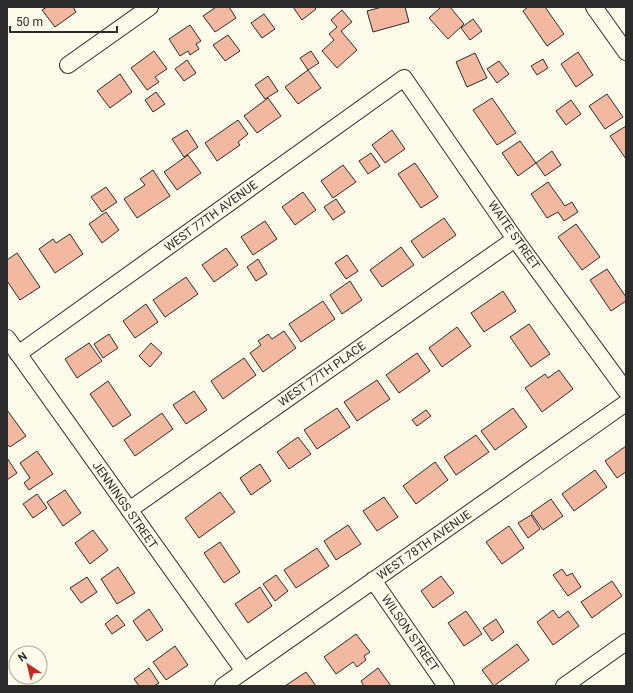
<svg xmlns="http://www.w3.org/2000/svg" width="633" height="693" font-family="Roboto,sans-serif">
  <rect width="100%" height="100%" fill="#fdfbea"/>
  <path fill="#f2b8a0" stroke="#2b2b2b" d="M47 7H73L76 12 55 27 42 10Z
    M216 7H229L236 18 215 32 203 16Z
    M293 7H314L316 9 302 20Z
    M382 7H405L409 22 373 32 367 11Z
    M441 7H450L464 24 448 39 429 18Z
    M528 7H545L564 34 547 46 523 11Z
    M342 10 352 22 341 31 357 50 337 68 322 51 334 40 329 34 337 27 331 20Z
    M264 14 275 29 262 38 251 23Z
    M473 19 482 31 470 40 461 28Z
    M190 25 201 41 196 44 199 49 190 55 188 51 180 56 169 39Z
    M228 35 240 51 225 61 213 45Z
    M154 51 167 69 155 77 159 82 147 90 131 68Z
    M311 51 319 63 308 70 300 58Z
    M578 52 593 75 576 87 561 64Z
    M475 53 487 78 467 87 456 62Z
    M543 59 548 68 537 75 531 66Z
    M187 60 196 73 184 81 175 69Z
    M499 61 509 74 497 83 487 69Z
    M308 70 321 88 298 104 285 87Z
    M120 74 132 92 110 108 97 91Z
    M268 76 278 91 265 99 255 85Z
    M156 92 165 104 153 112 145 100Z
    M607 94 623 117 605 129 589 106Z
    M268 98 281 116 257 133 244 116Z
    M492 98 516 133 497 145 473 110Z
    M571 100 581 114 566 125 556 111Z
    M238 120 248 134 238 142 240 145 217 161 205 143Z
    M626 126V159L610 136Z
    M187 130 198 147 184 157 172 139Z
    M392 130 405 149 385 163 372 145Z
    M520 141 536 163 518 176 502 153Z
    M552 151 561 165 545 176 536 163Z
    M371 153 380 166 368 174 359 161Z
    M188 155 201 173 177 190 164 172Z
    M415 163 438 197 421 208 398 174Z
    M343 165 356 182 333 198 321 181Z
    M153 170 170 196 137 218 124 199 145 185 140 179Z
    M548 182 565 206 572 202 578 212 564 221 558 212 547 218 531 194Z
    M106 187 117 202 102 212 91 197Z
    M303 192 316 210 295 225 282 207Z
    M336 199 345 212 333 220 324 207Z
    M106 212 119 230 102 243 89 224Z
    M444 218 456 235 423 258 411 241Z
    M265 221 277 239 253 255 241 237Z
    M576 224 600 257 582 270 558 237Z
    M70 234 83 254 55 273 39 249 53 239 56 243Z
    M401 247 414 265 382 287 370 270Z
    M226 248 238 265 214 282 202 265Z
    M17 253 40 287 20 300 7 281V260Z
    M347 255 358 271 346 279 335 263Z
    M258 259 267 274 256 281 247 267Z
    M607 269 626 297V301L611 311 590 280Z
    M186 277 198 294 165 317 153 300Z
    M350 281 362 300 342 314 330 295Z
    M503 291 516 311 484 332 471 313Z
    M323 301 335 319 301 342 289 324Z
    M146 304 158 322 135 338 123 321Z
    M529 324 550 354 531 367 510 337Z
    M457 327 471 346 442 367 429 348Z
    M284 331 296 348 263 372 250 353 261 345 258 341 268 334 272 339Z
    M109 334 118 348 103 358 94 344Z
    M89 343 102 361 77 378 65 359Z
    M151 343 162 353 150 367 139 356Z
    M417 353 430 371 399 393 386 375Z
    M244 358 256 375 223 399 211 381Z
    M559 370 573 389 542 412 525 388 545 374 548 378Z
    M377 380 390 399 357 421 344 402Z
    M108 381 131 415 113 427 90 394Z
    M194 391 207 410 186 424 173 405Z
    M337 408 350 427 317 449 304 430Z
    M513 408 527 427 495 450 481 431Z
    M7 410 26 436 10 447 7 444Z
    M426 410 431 416 417 426 412 420Z
    M162 413 173 429 135 456 124 440Z
    M476 435 489 452 456 475 444 457Z
    M298 437 311 454 289 469 277 452Z
    M626 446V472L617 478 605 461Z
    M37 451 53 474 29 490 24 483 30 478 20 463Z
    M7 458 17 473 7 480Z
    M435 462 448 480 416 504 403 486Z
    M260 464 271 481 251 495 240 478Z
    M595 470 607 487 574 511 562 494Z
    M65 490 81 513 63 526 47 502Z
    M220 492 235 512 199 538 185 518Z
    M37 494 47 508 33 518 23 504Z
    M384 497 398 517 377 531 363 511Z
    M551 499 563 516 543 530 531 513Z
    M531 515 540 529 528 538 518 523Z
    M348 525 361 544 336 560 324 541Z
    M509 526 524 548 502 564 486 542Z
    M93 530 108 550 90 564 75 543Z
    M220 542 240 572 224 583 204 553Z
    M317 548 329 566 296 588 284 570Z
    M118 567 135 593 117 604 101 579Z
    M562 569 567 576 572 573 581 587 568 596 553 575Z
    M276 575 288 591 275 601 263 584Z
    M441 576 454 593 433 608 421 591Z
    M87 577 97 592 81 603 70 588Z
    M612 581 622 596 592 618 581 602Z
    M260 587 272 606 248 623 235 604Z
    M149 609 163 630 147 641 133 621Z
    M553 610 559 618 568 611 579 626 553 645 537 622Z
    M466 611 482 634 464 646 448 623Z
    M117 615 125 625 112 634 105 624Z
    M496 619 504 632 492 641 483 628Z
    M356 634 370 652 364 656 366 660 357 667 353 662 336 674 324 657Z
    M517 644 529 660 494 686 482 670Z
    M175 646 188 665 166 680 153 662Z
    M149 668 159 683 154 686H139L134 679Z
    M378 668 391 686H364L361 681Z
    M306 672 316 686H285Z"/>
  <g fill="none" stroke-linecap="round" stroke-linejoin="round">
    <defs>
      <path id="minor" d="M594 7 626 52
        M68 65 150 7
        M7 338 244 671
        M18 354 404 78 515 239 626 391
        M129 510 515 239
        M373 580 446 686
        M223 686 626 403
        M564 686 626 642"/>
    </defs>
    <use href="#minor" stroke="#2b2b2b" stroke-width="18"/>
    <use href="#minor" stroke="#fdfbea" stroke-width="16"/>
  </g>
  <g text-anchor="middle" stroke-width="3" stroke-linejoin="round" paint-order="stroke">
    <g font-size="12" fill="#2b2b2b" stroke="#fdfbea">
      <text transform="translate(211 216) rotate(-36)" y="4">WEST 77TH AVENUE</text>
      <text transform="translate(514 235) rotate(55)" y="4">WAITE STREET</text>
      <text transform="translate(322 374) rotate(-35)" y="4">WEST 77TH PLACE</text>
      <text transform="translate(125 505) rotate(55)" y="4">JENNINGS STREET</text>
      <text transform="translate(424 545) rotate(-35)" y="4">WEST 78TH AVENUE</text>
      <text transform="translate(410 633) rotate(55)" y="4">WILSON STREET</text>
    </g>
  </g>
  <rect width="633" height="693" fill="none" stroke="#2b2b2b" stroke-width="16"/>
  <g transform="translate(28 665) rotate(325)"><circle r="19" fill="#fdfbea" stroke="#a9a89e"/>
  <path d="M0-3L7 15L0 10L-7 15Z" fill="#c62828"/>
  <text y="-6" font-size="11" font-weight="bold" text-anchor="middle" fill="#2b2b2b">N</text>
  </g>
  <path d="M10 26v6h107v-6" fill="none" stroke="#2b2b2b" stroke-width="2"/>
  <text x="16" y="26" font-size="12" fill="#2b2b2b" stroke="#fdfbea" stroke-width="3" paint-order="stroke">50 m</text>
</svg>
